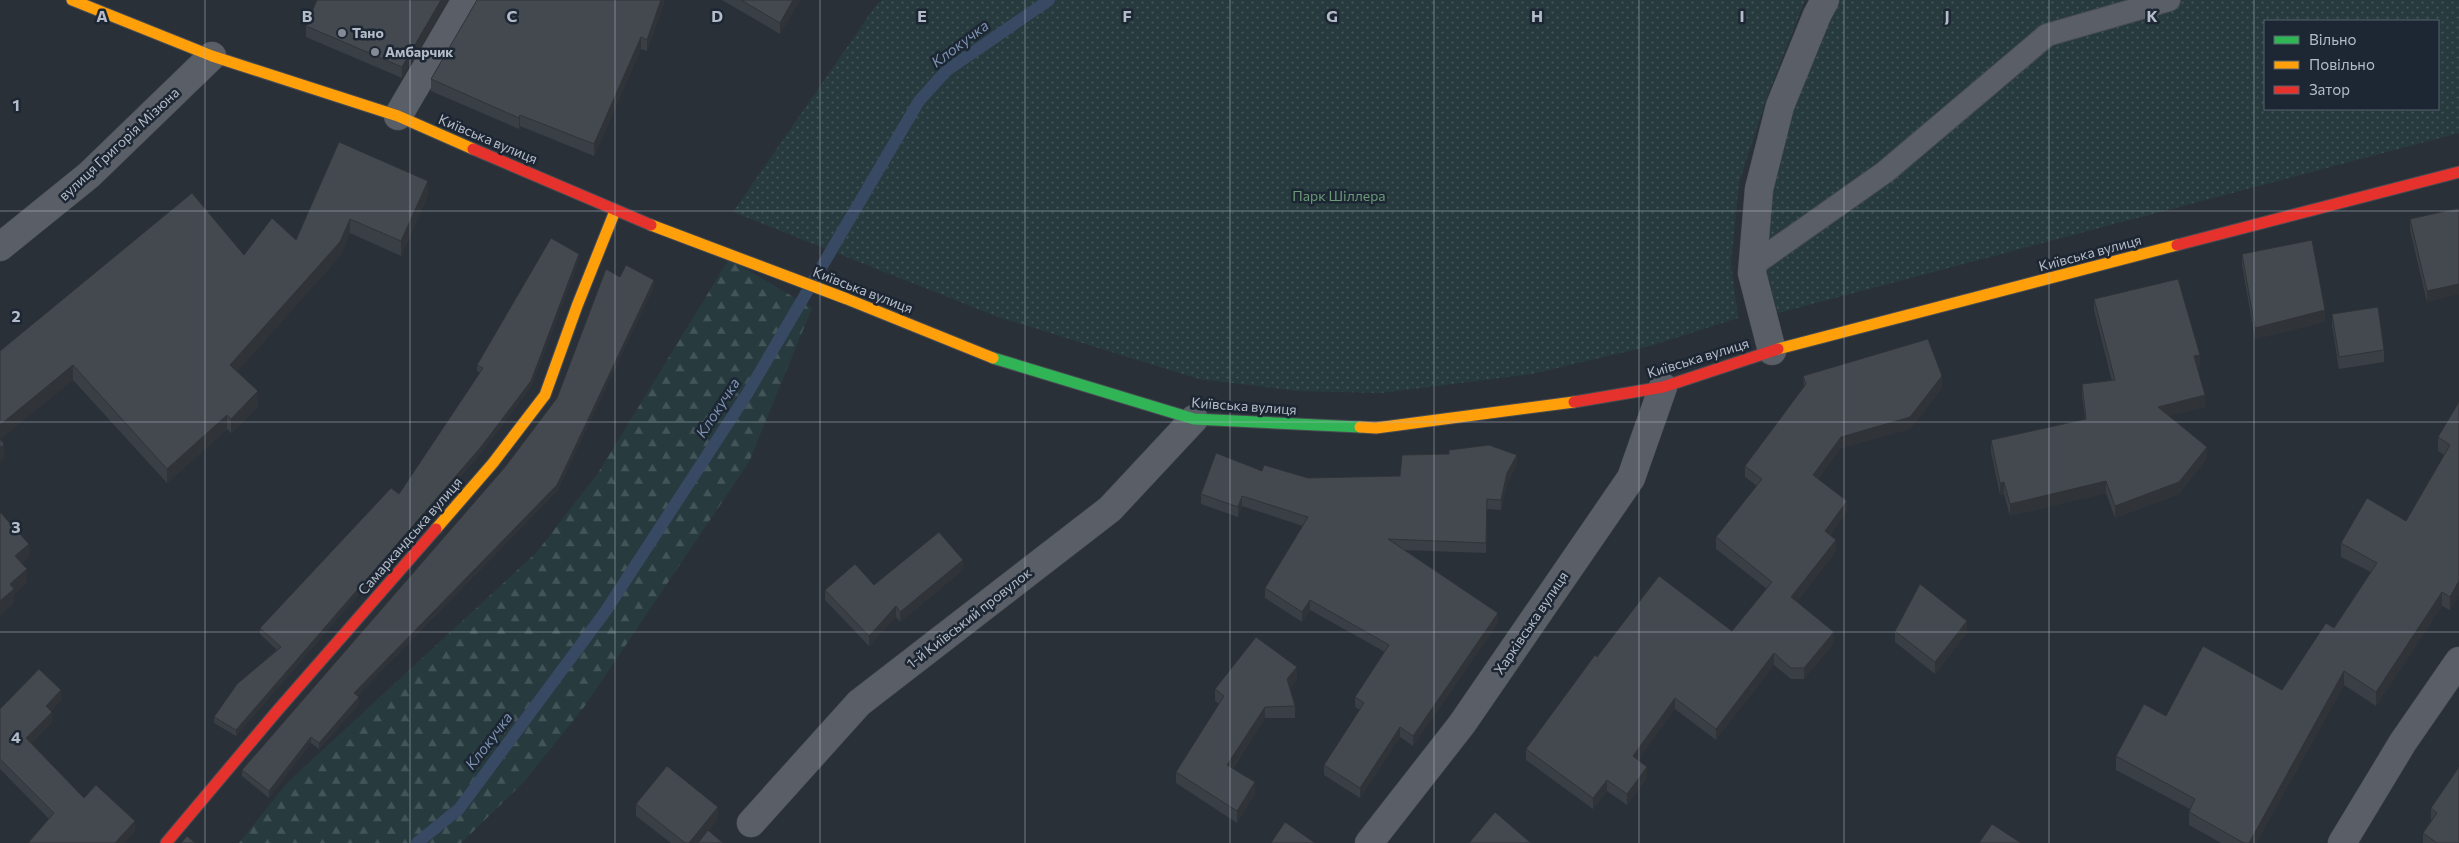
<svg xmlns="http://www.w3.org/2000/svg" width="2459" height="843" font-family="Commissioner,sans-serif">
  <defs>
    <pattern id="forest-firs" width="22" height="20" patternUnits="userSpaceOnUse" patternTransform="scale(1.25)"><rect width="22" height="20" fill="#273a3e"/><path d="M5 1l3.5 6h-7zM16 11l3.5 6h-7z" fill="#445559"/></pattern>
    <pattern id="park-dots" width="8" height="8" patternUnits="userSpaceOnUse" patternTransform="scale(1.25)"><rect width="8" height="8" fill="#273a3e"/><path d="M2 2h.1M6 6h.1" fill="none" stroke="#445559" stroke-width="1.8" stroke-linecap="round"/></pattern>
  </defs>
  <rect width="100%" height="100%" fill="#2a3038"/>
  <path fill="url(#forest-firs)" d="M729 259 812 308 749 462 584 707 523 783 461 843H239L287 783 537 552 598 473Z"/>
  <path fill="url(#park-dots)" fill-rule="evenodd" d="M883 0H1805L1767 97 1739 183 1731 263 1738 318 1650 346 1532 374 1381 393 1298 391 1199 379 998 317 733 212 877 4Z
    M1836 0H2459V133L1778 313 1767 272 1769 188 1793 105ZM2265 21H2438V109H2265Z"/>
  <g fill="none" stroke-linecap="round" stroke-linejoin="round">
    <path stroke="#384963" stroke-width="12" d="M417 843 459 809 605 612 747 394 919 101 946 71 1049 0"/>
    <defs>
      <path id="lane" d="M1753 265 1885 172 2047 35 2169 0"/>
      <path id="street" d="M398 116 466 0
        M0 247 89 175 212 56
        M1772 351 1752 273 1759 189 1780 106 1817 15 1825 0
        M751 823 859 703 1110 509 1194 419
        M1369 843 1462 724 1631 478 1663 387
        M2342 843 2403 742 2459 661"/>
      <path id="fast" d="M993 358 1194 419 1360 427"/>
      <path id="slow" d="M72 0 212 56 398 116 473 149
        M651 225 847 299 993 358
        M1778 349 2177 245
        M1360 427 1376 428 1574 402
        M436 529 493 463 545 395 577 306 615 211"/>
      <path id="jam" d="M473 149 651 225
        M2177 245 2459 172
        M1574 402 1663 387 1778 349
        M166 843 277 711 436 529"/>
    </defs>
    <use href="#lane" stroke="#484c53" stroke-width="24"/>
    <use href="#street" stroke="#484c53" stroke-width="29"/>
    <use href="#fast" stroke="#484c53" stroke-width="13"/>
    <use href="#slow" stroke="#484c53" stroke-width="13"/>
    <use href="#jam" stroke="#484c53" stroke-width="13"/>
    <use href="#lane" stroke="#5a5e66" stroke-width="22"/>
    <use href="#street" stroke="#5a5e66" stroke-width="28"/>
    <use href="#fast" stroke="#30b455" stroke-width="11"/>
    <use href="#slow" stroke="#ff9f0a" stroke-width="11"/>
    <use href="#jam" stroke="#e5322d" stroke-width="11"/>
  </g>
  <path fill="#3a3f45" d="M317 0H448L402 78 306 37V26Z
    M665 0 647 51 641 49 594 156 520 126 519 129 431 91V79Z
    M722 0H800L780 34Z
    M339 142 428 195 401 256 350 233 340 256 237 372 258 406 231 433 227 429 167 483 73 380 0 439V351L244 255 296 240Z
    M2459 208 2427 302 2410 230V219Z
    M2242 254 2325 322 2255 339 2242 265Z
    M579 260 531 387 481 453 236 736 214 723V717L277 650 260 634V628L399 494 480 373 477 371V365Z
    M620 277 654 286 557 491 357 696 359 704 319 749 311 743 269 798 242 776V770L505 467 557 398Z
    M2094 299 2200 367H2197L2205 407 2169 416 2207 458 2179 494 2115 518 2106 493 2010 516 2004 494 2000 495 1991 452V440L2085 419 2082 396V384L2112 381 2094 310Z
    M2332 314 2384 350V362L2339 369 2332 325Z
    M1803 376 1942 388 1910 429 1841 448 1818 479 1847 512 1830 535 1836 551 1797 601 1834 643 1804 679H1791L1774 665 1716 740 1675 709 1638 760 1647 778 1627 805 1607 791 1593 809 1526 760V749L1597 657 1732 631 1767 589 1716 549V537L1757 486 1745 477V466L1804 388Z
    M2459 402V595L2450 610 2442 606 2376 706 2344 685 2256 843H2221L2189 825V812L2190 809 2116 770V756L2166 716 2282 690 2334 628 2371 572 2341 557V543L2406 521 2444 455 2438 451V437Z
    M1517 465 1507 483 1501 510 1487 509 1486 553 1403 550 1498 623 1413 746 1400 737 1360 798 1324 775V765L1360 710 1355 707V697L1385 652 1310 610 1302 622 1265 598V588L1303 526 1242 506 1238 517 1201 504V494L1262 471 1308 478 1400 476Z
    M963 570 900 622 896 617 869 646 825 600V590L874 585Z
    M1895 631 1967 633 1935 674 1895 642Z
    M1297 679 1290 688 1295 706V718H1265L1233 768 1255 794 1237 823 1176 783V772L1219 704 1215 701V689Z
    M61 700 51 711 52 722 31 743 84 798 135 831 124 843H28L49 819 0 769V709Z
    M2459 767V843H2423V833L2432 821 2431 820V808Z
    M636 804 718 819 708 831 723 843H671L636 816Z"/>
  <path fill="#303338" d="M441 0H448L402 78V67Z
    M661 0H665L647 51V40Z
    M793 0H800L780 34V23Z
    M641 37V49L594 156V144Z
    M520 115V126L519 129V118Z
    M428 181V195L401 256V241Z
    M350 219V233L340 256 230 380V365Z
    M579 254V260L531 387 481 453 236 736V730Z
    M654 280V286L557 491 354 699V693Z
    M2459 284V294L2427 302V291Z
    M2325 310V322L2255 339V328Z
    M2200 355V367L2194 368V356Z
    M73 365V380L0 439V425Z
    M1942 376V388L1910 429 1841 448 1813 486V475L1841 437Z
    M258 391V406L231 433V419Z
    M2205 395V407L2158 419V407Z
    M227 415V429L167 483V469Z
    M4 444V458L0 462V448Z
    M2207 447V458L2179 494 2115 518V506Z
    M1517 455V465L1507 483 1501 510V500L1507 473Z
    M2106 481V493L2010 516V504Z
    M2004 482V494L2000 495V483Z
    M1242 496V506L1238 517V507Z
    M1847 501V512L1825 542V531Z
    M1836 540V551L1791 608V597Z
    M29 544V558L15 570V556Z
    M963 560V570L900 622V612Z
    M27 569V583L14 595V603L0 616V601L10 584Z
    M2459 581V595L2450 610V597Z
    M2442 592V606L2376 706V692Z
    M1310 600V610L1302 622V612Z
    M896 606V617L869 646V636Z
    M1498 613V623L1413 746V736Z
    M1967 621V633L1935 674V662Z
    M1834 632V643L1804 679V668Z
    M1774 653V665L1716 740V729Z
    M1297 667V679L1287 691V679Z
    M2344 671V685L2256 843H2249Z
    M61 690V700L46 716V706Z
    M359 697V704L319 749V743Z
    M1675 698V709L1633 768V756Z
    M1265 707V718L1227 776V765Z
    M52 712V722L26 748V738Z
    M1400 727V737L1360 798V788Z
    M311 737V743L269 798V791Z
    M1647 767V778L1627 805V794Z
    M1607 780V791L1593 809V798Z
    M1255 782V794L1237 823V811Z
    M718 807V819L699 843H689Z
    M135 821V831L124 843H115Z"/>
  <path fill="#444950" stroke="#303338" d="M317 0H441L402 67 306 26Z
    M477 0H661L647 40 641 37 594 144 520 115 519 118 431 79Z
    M741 0H793L780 23Z
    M339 142 428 181 401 241 350 219 340 242 230 365 258 391 231 419 227 415 167 469 73 365 0 425V351L192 193 244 255 272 218 296 240Z
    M2459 208V284L2427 291 2410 219Z
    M551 238 579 254 531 381 481 447 236 730 214 717 237 684 281 647 260 628 391 488 399 494 483 368 477 365Z
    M2312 240 2325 310 2255 328 2242 254Z
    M626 265 654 280 557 485 354 693 359 697 319 743 311 737 269 791 242 770 505 467 557 398 606 269 620 277Z
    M2178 279 2200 355 2194 356 2205 395 2158 407 2207 447 2179 482 2115 506 2106 481 2010 504 2004 482 2000 483 1991 440 2086 419 2082 384 2115 380 2094 299Z
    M2378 307 2384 350 2339 357 2332 314Z
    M1928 339 1942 376 1910 417 1841 437 1813 475 1847 501 1825 531 1836 540 1791 597 1834 632 1804 668H1791L1774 653 1716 729 1675 698 1633 756 1647 767 1627 794 1607 780 1593 798 1526 749 1595 655 1597 657 1659 576 1732 631 1772 582 1716 537 1762 479 1745 466 1806 384 1803 376Z
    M2459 402V581L2450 597 2442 592 2376 692 2344 671 2249 843H2244L2189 812 2195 799 2116 756 2144 704 2166 716 2203 646 2282 690 2326 623 2334 628 2377 563 2341 543 2367 498 2406 521 2450 445 2438 437Z
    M0 439 4 444 0 448Z
    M1489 445 1517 455 1507 473 1501 500 1487 499 1486 543 1388 539 1498 613 1413 736 1400 727 1360 788 1324 765 1364 703 1355 697 1389 645 1310 600 1302 612 1265 588 1308 517 1242 496 1238 507 1201 494 1216 453 1262 471 1264 465 1308 478 1400 476 1402 455 1449 454V450Z
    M0 512 29 544 15 556 27 569 10 584 14 589 0 601Z
    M939 532 963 560 900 612 896 606 869 636 825 590 855 564 874 585Z
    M1920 584 1967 621 1935 662 1895 631Z
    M1256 637 1297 667 1287 679 1295 706 1265 707 1227 765 1255 782 1237 811 1176 772 1224 696 1215 689Z
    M39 669 61 690 46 706 52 712 26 738 84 798 96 785 135 821 115 843H28L54 813 0 759V709Z
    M667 766 718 807 689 843H685L636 804Z
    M2459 767V843H2437L2423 833 2437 813 2431 808Z
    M1495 812 1531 843H1469Z
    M1285 822 1315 843H1271Z
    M1992 824 2021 843H1979Z
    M708 830 723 843H698Z
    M187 836 195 843H181Z"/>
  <path fill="none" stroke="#b4bcc9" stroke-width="1" stroke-opacity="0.55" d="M205 0V843M410 0V843M615 0V843M820 0V843M1025 0V843M1230 0V843M1434 0V843M1639 0V843M1844 0V843M2049 0V843M2254 0V843M0 211H2459M0 422H2459M0 632H2459"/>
  <g fill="#848b96" stroke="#1d2633" stroke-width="2">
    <circle cx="342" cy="33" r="5"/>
    <circle cx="375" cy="52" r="5"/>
  </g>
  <g text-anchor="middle" stroke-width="5" stroke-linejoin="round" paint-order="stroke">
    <g font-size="14" font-weight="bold" fill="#b4bcc9" stroke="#1d2633" text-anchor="start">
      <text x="352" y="38">Тано</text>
      <text x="385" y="57">Амбарчик</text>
    </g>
    <g font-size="14" fill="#b4bcc9" stroke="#1d2633">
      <text transform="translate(488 139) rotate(23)" y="5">Київська вулиця</text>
      <text transform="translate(119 144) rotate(-43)" y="5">вулиця Григорія Мізюна</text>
      <text transform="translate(2090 253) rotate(-15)" y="5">Київська вулиця</text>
      <text transform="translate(863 290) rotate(21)" y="5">Київська вулиця</text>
      <text transform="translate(1698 358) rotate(-17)" y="5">Київська вулиця</text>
      <text transform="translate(1244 406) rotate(4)" y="5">Київська вулиця</text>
      <text transform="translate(410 536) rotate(-49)" y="5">Самаркандська вулиця</text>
      <text transform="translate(969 618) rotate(-38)" y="5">1-й Київський провулок</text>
      <text transform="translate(1531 623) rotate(-56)" y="5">Харківська вулиця</text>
    </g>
    <g font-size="14" fill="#6b9a76" stroke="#1d2633">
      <text x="1339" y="201">Парк Шіллера</text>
    </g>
    <g font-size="15" font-style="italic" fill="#7c92b1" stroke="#1d2633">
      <text transform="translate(960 44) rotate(-37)" y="5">Клокучка</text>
      <text transform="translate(718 408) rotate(-57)" y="5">Клокучка</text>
      <text transform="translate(489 741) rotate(-53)" y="5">Клокучка</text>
    </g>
  </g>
  <g font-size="16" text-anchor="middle" font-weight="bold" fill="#b4bcc9" stroke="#1d2633" stroke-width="5" stroke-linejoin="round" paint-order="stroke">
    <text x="102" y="22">A</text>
    <text x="307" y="22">B</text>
    <text x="512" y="22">C</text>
    <text x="717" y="22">D</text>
    <text x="922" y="22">E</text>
    <text x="1127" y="22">F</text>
    <text x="1332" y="22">G</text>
    <text x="1537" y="22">H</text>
    <text x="1742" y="22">I</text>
    <text x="1947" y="22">J</text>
    <text x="2152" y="22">K</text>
    <text x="16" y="111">1</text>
    <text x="16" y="322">2</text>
    <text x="16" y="533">3</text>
    <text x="16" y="743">4</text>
  </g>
  <rect x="2264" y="20" width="175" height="90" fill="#1d2633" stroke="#59626f"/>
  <rect x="2274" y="36" width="25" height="8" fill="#30b455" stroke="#59626f"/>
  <text x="2309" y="45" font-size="15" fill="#b4bcc9">Вільно</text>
  <rect x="2274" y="61" width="25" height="8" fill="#ff9f0a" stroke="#59626f"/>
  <text x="2309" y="70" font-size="15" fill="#b4bcc9">Повільно</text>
  <rect x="2274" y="86" width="25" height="8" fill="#e5322d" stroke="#59626f"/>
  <text x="2309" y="95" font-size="15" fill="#b4bcc9">Затор</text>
</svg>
